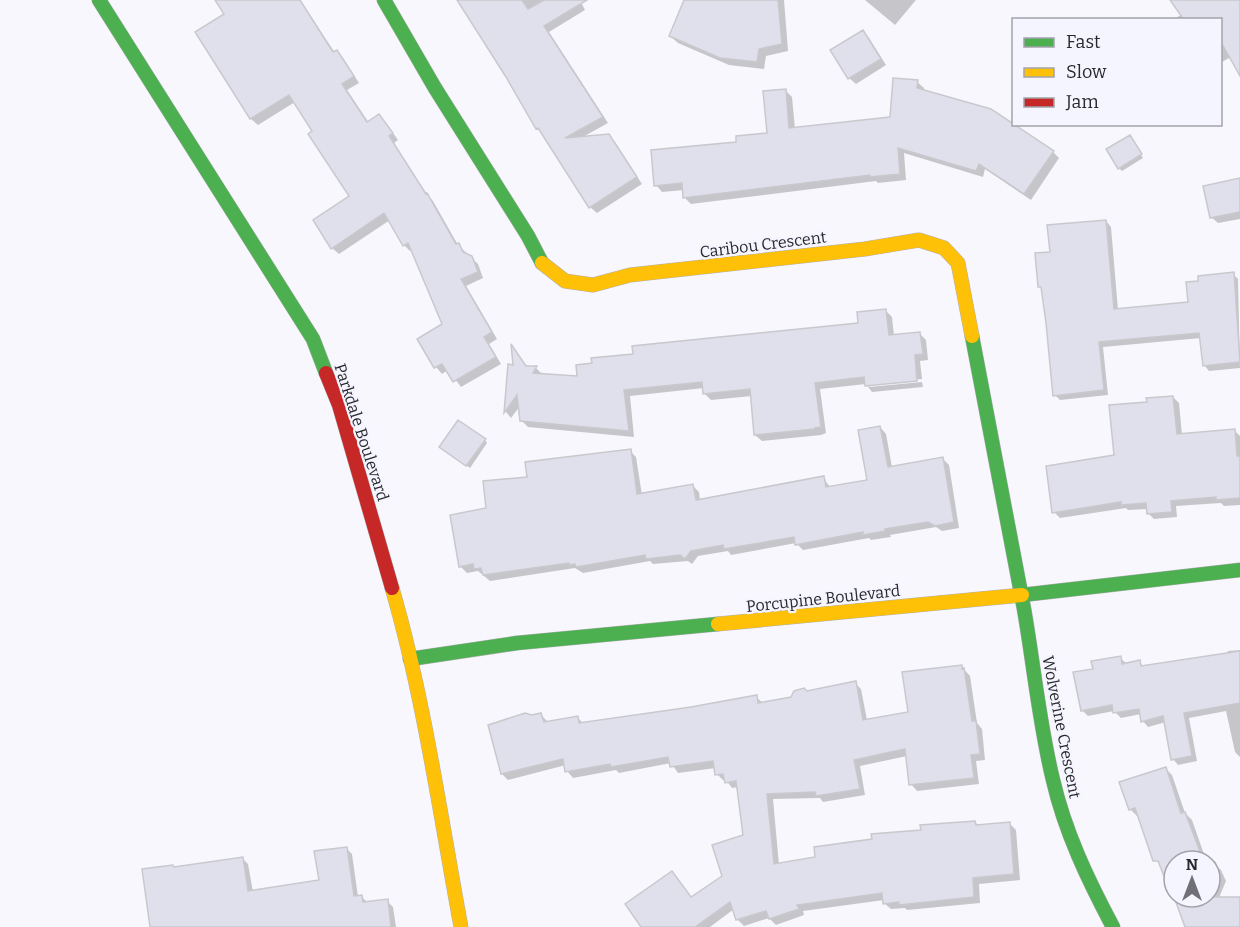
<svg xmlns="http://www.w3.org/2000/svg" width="1240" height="927" font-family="Bitter,serif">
  <rect width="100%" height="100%" fill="#f7f7fd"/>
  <path fill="#0003" d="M216 0H300L335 53 337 52 343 58 359 83 347 90 369 123 379 116 385 122 398 140 394 143 427 195 433 201 458 245 478 264 483 278 466 286 497 339 489 344 501 364 461 387 448 370 442 374 436 367 419 339 444 325 413 250 410 251 404 245 390 220 339 254 332 248 351 196 295 102 258 125 251 119 197 33 226 14Z
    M459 0H580L585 10 549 32 608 123 581 138 608 136 615 142 642 184 597 213 591 208 544 134 537 128 507 76Z
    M685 0H784L788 51 766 56 764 69 729 65 678 43 670 36Z
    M865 0H916L895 25Z
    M1172 0H1240V73L1231 57 1220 63V20H1173L1182 14Z
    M863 32 869 38 886 65 856 84 849 78Z
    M917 82 924 88V91L1053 152 1059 158 1031 200 985 169 983 177 904 153 906 180 878 183 876 181 691 204 684 197V190L662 192 656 185 738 143 768 134 785 90 792 97 795 129 891 118Z
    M1132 140 1143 158 1122 171 1119 168Z
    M1240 179V219L1218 223 1211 217Z
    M1106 221 1111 227 1118 310 1190 303 1233 274 1238 279 1240 368 1209 371 1204 365 1201 338 1103 347 1108 395 1060 400 1055 395 1043 289 1040 286 1051 254Z
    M886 311 892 317 894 336 920 334 926 340 928 360 920 361 922 379 869 384V387L922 382 923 387 872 392 866 384 820 389 826 433 821 435 762 441 755 435 752 396 711 400 705 394 704 388 630 396 634 437 528 427 522 421 520 406 511 418 506 412 509 366H515L513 348 527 367 536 368 542 374 579 378 860 325Z
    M1173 397 1179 403 1182 435 1235 431 1240 436V505L1224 506 1221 503 1176 506 1177 517 1154 519 1148 513V509L1128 510 1126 508 1060 518 1054 512 1115 456 1148 403Z
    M880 427 886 434 892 467 942 458 949 465 959 528 942 531 936 527 890 535 891 537 871 540 869 538 803 550 796 543 731 555 728 551 698 556 692 564 688 561 653 564 650 561 583 573 575 568 490 581 478 571 467 573 461 567 451 516 487 509 529 478 630 451 636 457 642 495 693 486 699 492 700 501 823 478 830 487 869 481Z
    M485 440 487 443 470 468 444 450Z
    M1240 650V757L1235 752 1226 711 1189 718 1197 761 1178 765 1173 759 1166 722 1148 727 1143 721 1141 714 1121 718 1114 711 1088 716 1082 710 1094 670 1120 658 1126 663 1139 662 1144 667 1226 655 1228 651Z
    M961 666 970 676 977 723 982 729 985 760 976 761 979 784 917 791 911 784 907 756 860 766 865 795 823 802 820 798 773 799 779 865 817 859 923 831 975 822 979 827 1010 824 1016 830 1020 880 979 884 980 903 907 910 905 908 891 909 884 903V900L803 911 804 915 776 925 769 918 744 926 738 920 734 909 710 927H643L672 873 692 898 724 876 745 836 738 787 732 788 726 780H723L717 774 716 768 678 773 671 763 619 773 616 770 573 778 567 771 566 765 508 780 502 774 532 717 541 715 548 722 577 717 584 724 692 708 756 697 763 703 855 683 861 689 867 720 910 713Z
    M1165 768 1172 775 1185 813 1192 820 1206 860 1209 861H1174V893L1170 888 1139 815 1137 816 1130 809Z
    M346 848 352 854 358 897 361 896 368 903 387 901 393 907 396 927H151L175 869 242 858 248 864 253 892 320 882Z
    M1210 861 1221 870 1226 881 1213 912 1240 902V927H1202L1176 897H1210Z"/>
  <path fill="#e0e0ed" stroke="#c8c8cd" stroke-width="1.5" d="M215 0H300L333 52 337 50 354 76 342 84 367 122 379 114 393 133 389 136 426 194 427 193 456 244 459 243 463 252 472 256 478 272 461 279 492 332 484 337 496 357 453 382 442 364 434 368 417 339 442 324 408 243 403 246 384 213 331 249 313 220 349 196 308 134 312 131 289 95 250 119 195 32 224 14Z
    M457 0H522L528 9 544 0H587L544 26 603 117 565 138 609 134 637 177 589 208 538 128 536 129 506 77Z
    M684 0H778L782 44 759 49 757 62 720 58 669 36Z
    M1170 0H1240V76L1221 42V20H1184Z
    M863 30 881 59 848 79 830 50Z
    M893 78 918 80 917 88 991 109 1054 151 1024 194 979 164 976 171 898 148 900 174 870 177V175L683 198 682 183 654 186 651 150 736 142V136L767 133 763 91 786 89 789 128 890 117Z
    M1130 135 1142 154 1118 169 1106 149Z
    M1240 178V212L1210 218 1203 186Z
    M1106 220 1114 309 1188 302 1186 282 1198 281V276L1234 272 1240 362 1203 366 1199 333 1099 342 1104 390 1053 396 1046 323 1041 287H1038L1035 253 1050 252 1047 225Z
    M886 309 889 335 920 332 923 354 915 355 917 381 865 386 864 377 815 383 821 427 815 428V429L754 435 750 389 703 394 702 382 624 390 629 431 520 421 517 395 504 413 508 364 513 365 511 344 526 366H537L533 373 577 376 576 365 592 363 591 358 633 354 632 346 858 323 857 312Z
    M1173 396 1177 434 1235 429 1237 456H1240V498L1216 500V497L1171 501 1172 512 1147 514 1146 503 1121 505V502L1052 513 1046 466 1114 455 1109 405 1147 402 1146 398Z
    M458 420 486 439 466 466 439 447Z
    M880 426 888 467 943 457 954 522 935 526 928 522 885 529V531L863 535V532L795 545 794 537 724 549 723 545 691 551 685 559 680 555 646 559 645 555 576 567 575 564 569 565V563L483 575 481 568 474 569 473 564 459 567 450 515 486 508 483 481 527 477 525 462 631 449 637 494 693 484 696 500 824 476 826 487 867 480 858 430Z
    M1240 651V703L1184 713 1192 756 1171 760 1163 716 1141 722 1139 709 1113 713 1112 705 1081 711 1073 672 1093 669 1091 661 1121 656 1122 664 1140 660 1141 666Z
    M962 665V669L964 668 972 721H976L980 754 971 755 974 778 909 785 905 749 854 760 860 789 816 796 815 792 767 794 774 864 815 857 814 847 872 839 871 834 921 830 920 825 975 821 976 825 1010 822 1014 874 973 878 974 897 899 905V902L883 904 882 893 797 905 799 909 769 919 766 911 736 920 730 902 695 927H641L625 904 672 871 691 897 722 876 712 845 743 835 736 781 725 783 723 774 715 775 713 761 670 767 668 757 611 767 610 764 565 772 563 759 501 774 488 725 525 713 532 715 541 713 544 722 578 716 579 723 691 707 757 695 758 703 791 697 794 691 804 688 807 691 856 681 863 720 908 712 902 672Z
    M1166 767 1181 813 1185 812 1202 857 1215 862 1220 874 1210 897H1240V927H1185L1174 897H1210V861H1174V897L1171 888 1169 889 1158 861H1153L1135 808 1129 810 1119 782Z
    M347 847 354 896 362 895 363 902 388 899 391 927H150L142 869 173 865 174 867 243 857 248 891 319 880 314 851Z"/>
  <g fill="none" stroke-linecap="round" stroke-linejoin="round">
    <defs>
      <path id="fast" d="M99 0 313 339 326 373
        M384 0 435 88 528 236 542 263
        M972 336C989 427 1007 518 1024 609 1034 666 1039 723 1053 780 1065 832 1088 880 1113 927
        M1022 595 1240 570
        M410 659 517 643 718 624"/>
      <path id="slow" d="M542 263 565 281 593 285 630 275 865 249 919 240 944 248 958 263 972 336
        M392 588C424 698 440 814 461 927
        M718 624 1022 595"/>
      <path id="jam" d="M326 373 339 405 392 588"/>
    </defs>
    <use href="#fast" stroke="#b0b0b4" stroke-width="15"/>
    <use href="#slow" stroke="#b0b0b4" stroke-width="15"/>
    <use href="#jam" stroke="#b0b0b4" stroke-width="15"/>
    <use href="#fast" stroke="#4caf50" stroke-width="14"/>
    <use href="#slow" stroke="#ffc107" stroke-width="14"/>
    <use href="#jam" stroke="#c62828" stroke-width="14"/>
  </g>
  <g text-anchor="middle" stroke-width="4.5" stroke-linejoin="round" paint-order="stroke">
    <g font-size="16" fill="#29282d" stroke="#f5f5ff">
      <text transform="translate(763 244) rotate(-7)" y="6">Caribou Crescent</text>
      <text transform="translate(362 432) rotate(72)" y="6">Parkdale Boulevard</text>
      <text transform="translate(823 598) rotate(-6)" y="6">Porcupine Boulevard</text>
      <text transform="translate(1062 727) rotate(79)" y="6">Wolverine Crescent</text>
    </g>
  </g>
  <rect x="1012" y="18" width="210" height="108" fill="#f5f5ff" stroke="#a3a3ab" stroke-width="1.5"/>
  <rect x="1024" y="38" width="30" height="9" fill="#4caf50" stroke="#a3a3ab" stroke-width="1.5"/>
  <text x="1066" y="48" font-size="18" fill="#29282d">Fast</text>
  <rect x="1024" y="68" width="30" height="9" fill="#ffc107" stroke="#a3a3ab" stroke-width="1.5"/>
  <text x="1066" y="78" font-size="18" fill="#29282d">Slow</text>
  <rect x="1024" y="98" width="30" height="9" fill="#c62828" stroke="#a3a3ab" stroke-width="1.5"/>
  <text x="1066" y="108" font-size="18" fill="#29282d">Jam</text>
  <g transform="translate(1192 879)"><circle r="28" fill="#f5f5ff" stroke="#a3a3ab" stroke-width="1.5"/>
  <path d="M0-4.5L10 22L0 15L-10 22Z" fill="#717076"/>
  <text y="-9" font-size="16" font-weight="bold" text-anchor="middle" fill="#29282d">N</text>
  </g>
</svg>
